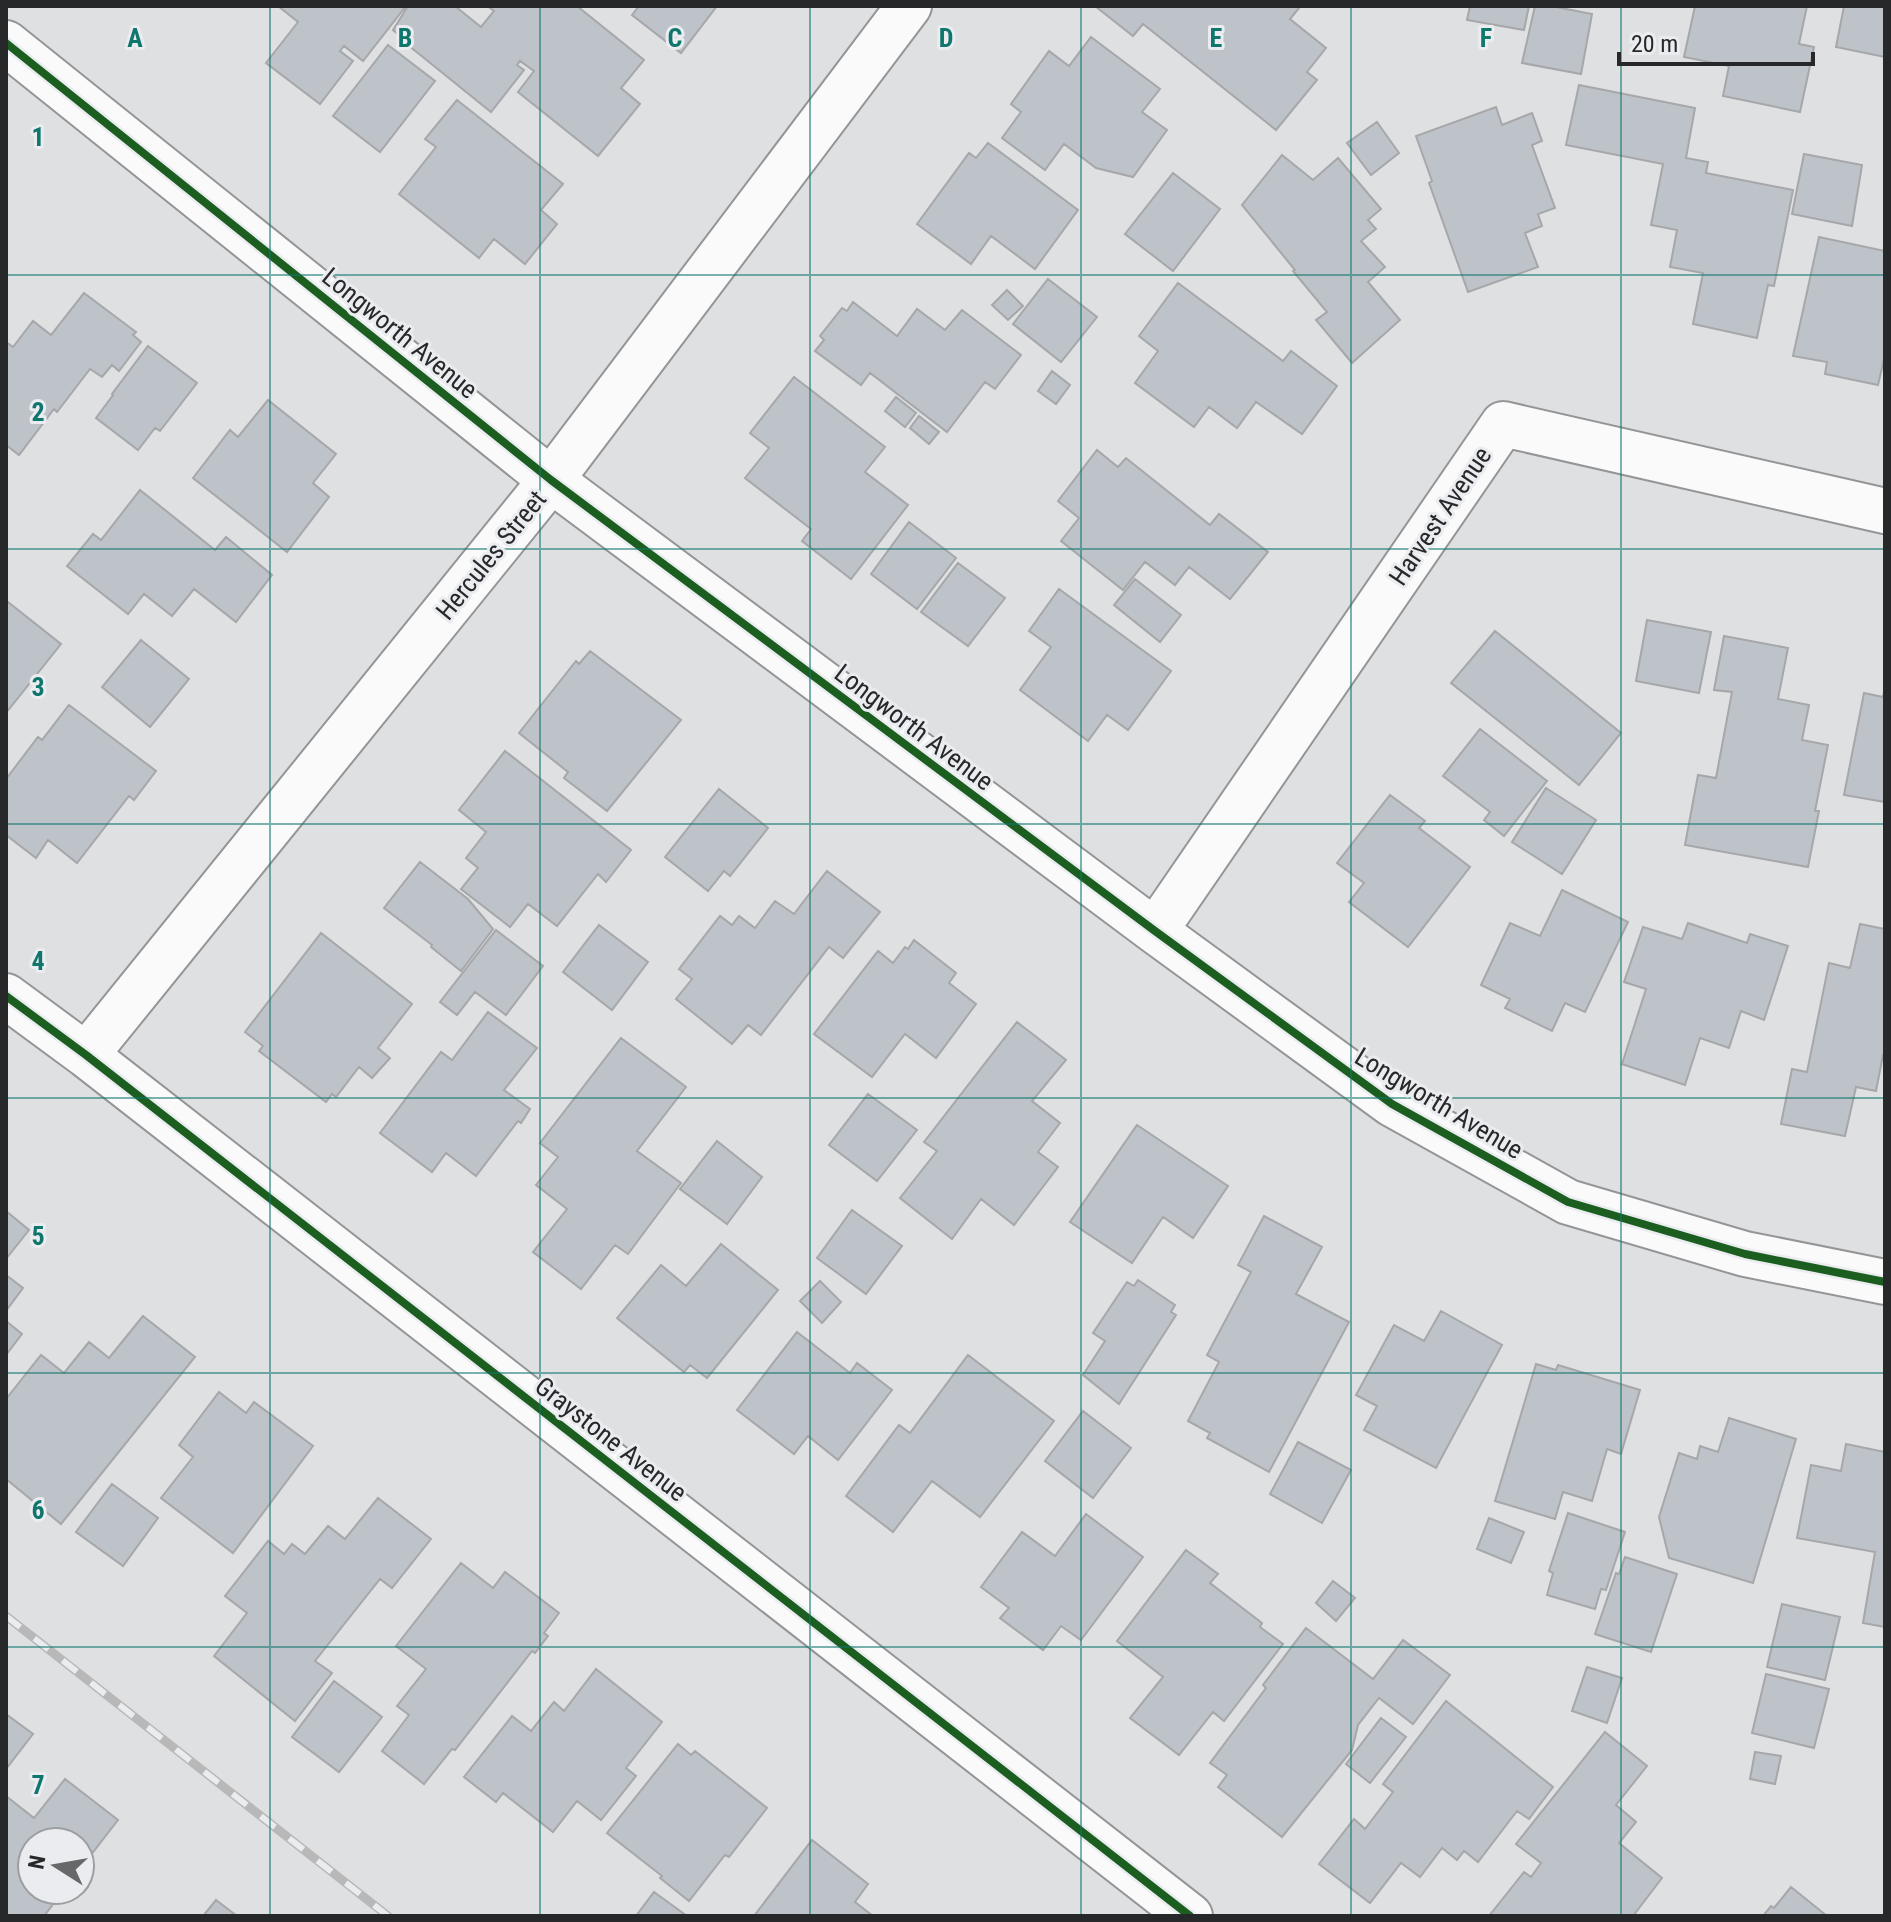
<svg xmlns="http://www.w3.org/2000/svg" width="1891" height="1922" font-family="'Roboto Condensed',sans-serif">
  <rect width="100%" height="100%" fill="#dee0e2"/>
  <path fill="#bec2c9" stroke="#a6a7a9" stroke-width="2" d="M278 6H406L363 61 344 46 340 51 353 61 320 104 266 63 298 22Z
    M455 6 481 27 494 11 490 8 492 6H577L644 60 621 88 640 104 598 156 518 92 534 71 520 61 517 65 524 70 491 112 398 37 399 35 393 30 408 6Z
    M639 6H717L681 53 632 15Z
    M1095 6H1296L1299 8 1290 19 1326 48 1307 72 1317 80 1276 130 1143 24 1133 36Z
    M1470 6H1529L1524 30 1467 20Z
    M1535 6H1551L1592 14 1581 74 1522 63Z
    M1695 6H1807L1799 44 1814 47 1800 112 1723 96 1729 66 1684 57Z
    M1844 6H1885V57L1836 47Z
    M1091 37 1160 89 1142 112 1167 130 1133 177 1096 168 1064 144 1045 170 1002 138 1021 112 1011 104 1049 51 1069 66Z
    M388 45 435 81 380 152 333 116Z
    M1579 85 1695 108 1686 158 1708 162 1706 173 1793 190 1774 286 1768 285 1757 338 1693 324 1703 273 1670 267 1677 230 1651 225 1663 164 1566 145Z
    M457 100 563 184 541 210 557 224 525 264 494 239 479 258 399 194 436 147 425 139Z
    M1496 107 1502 125 1532 113 1542 141 1532 145 1555 208 1538 214 1542 226 1525 233 1538 267 1468 292 1429 183 1432 181 1416 136Z
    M1377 122 1399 153 1371 175 1347 143Z
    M988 143 1078 210 1035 269 991 236 971 264 917 224 969 153 976 158Z
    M1804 154 1862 165 1852 226 1792 214Z
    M1282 155 1313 180 1338 158 1381 209 1368 220 1376 229 1361 241 1385 267 1368 282 1400 320 1352 363 1316 320 1327 312 1293 271 1295 270 1242 205Z
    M1173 173 1220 209 1173 271 1125 234Z
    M1819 237 1885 251V355L1878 385 1825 374 1827 362 1793 356Z
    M1048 279 1097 317 1061 362 1013 324Z
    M1178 283 1283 361 1291 351 1337 386 1302 434 1256 402 1237 428 1209 407 1194 427 1135 383 1158 351 1139 336Z
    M1007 290 1023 306 1008 320 992 305Z
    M84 293 136 332 133 335 141 342 119 371 112 365 102 377 90 369 57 412 54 409 19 455 6 445V342L13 347 33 321 51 335Z
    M853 302 897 336 917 309 945 330 962 310 1021 355 995 389 985 382 947 432 870 373 861 385 815 351 824 340 820 336 842 308 847 311Z
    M148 346 197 383 160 431 155 428 138 450 96 418 113 395 112 394Z
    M1052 371 1070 385 1056 404 1038 391Z
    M794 377 885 447 865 472 908 505 851 579 802 541 811 529 745 478 769 448 750 433Z
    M896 397 916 413 905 427 885 411Z
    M268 400 336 454 313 483 329 497 287 552 193 478 230 430 238 437Z
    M919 416 939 432 929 444 910 428Z
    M1097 450 1118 467 1126 458 1210 525 1219 514 1268 552 1230 599 1189 567 1175 585 1145 562 1123 590 1061 541 1079 518 1058 501Z
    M140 490 215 550 226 537 272 575 236 622 194 589 172 616 144 594 128 614 67 566 93 534 101 540Z
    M909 522 956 558 917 609 871 574Z
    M958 563 1005 598 968 646 921 612Z
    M1135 579 1181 615 1160 642 1114 605Z
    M1059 589 1171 671 1128 730 1107 715 1088 741 1020 690 1051 647 1029 631Z
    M8 602 61 644 6 713V605Z
    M1647 620 1711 632 1699 693 1636 681Z
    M1495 631 1621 733 1579 785 1451 683Z
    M1724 636 1788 648 1778 699 1809 705 1802 740 1828 745 1815 811H1819L1808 867 1685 845 1698 775 1716 778 1732 692 1714 690Z
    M141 640 189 679 150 727 102 687Z
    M590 651 681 720 607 811 564 778 568 772 519 733 576 661 579 664Z
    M1885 688V802L1844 795 1864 693 1883 697Z
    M69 705 156 771 134 800 129 796 77 863 48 840 36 858 6 835V779L38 737 42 740Z
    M1480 729 1547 781 1504 836 1484 820 1490 812 1443 776Z
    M505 751 631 850 606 882 598 874 557 926 528 904 510 927 461 889 478 868 466 858 486 832 459 810Z
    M1546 788 1596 820 1562 874 1512 842Z
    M719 789 768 828 730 876 724 871 708 891 665 857Z
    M1390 795 1425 821 1419 828 1470 867 1408 947 1349 902 1364 883 1337 863Z
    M420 862 468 899 493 929 461 971 431 947 432 945 384 908Z
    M827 871 880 912 843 958 829 947 761 1035 748 1025 732 1044 676 999 692 979 679 969 720 916 732 925 739 916 755 928 775 901 794 914Z
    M1562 890 1628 922 1585 1012 1565 1003 1552 1031 1505 1008 1510 999 1481 985 1510 923 1540 936Z
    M1688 923 1747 943 1750 934 1788 946 1764 1020 1741 1011 1729 1048 1700 1038 1685 1085 1622 1064 1646 989 1624 982 1643 927 1682 939Z
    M1860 924 1885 929V1055H1883L1876 1091 1856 1087 1845 1136 1781 1124 1792 1069 1807 1072 1829 963 1850 968Z
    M599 925 648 962 612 1010 563 972Z
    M496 930 543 966 506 1015 475 992 457 1015 440 1002Z
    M321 933 412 1004 378 1048 390 1058 372 1078 359 1067 336 1097 332 1094 326 1102 259 1051 263 1046 245 1032Z
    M914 940 956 973 949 983 976 1004 936 1058 905 1034 872 1077 814 1034 878 951 893 963 905 947 908 949Z
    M488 1012 537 1048 504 1090 530 1109 521 1123 518 1121 476 1176 446 1153 432 1172 380 1133 441 1052 452 1060Z
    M1017 1022 1066 1060 1032 1101 1060 1123 1038 1152 1058 1167 1014 1225 981 1199 952 1239 900 1198 937 1151 924 1142Z
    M621 1038 686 1087 637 1151 681 1183 628 1254 615 1245 581 1289 533 1252 567 1209 536 1185 558 1157 540 1143Z
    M868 1094 917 1130 877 1181 829 1145Z
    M1137 1125 1228 1186 1193 1238 1163 1217 1132 1263 1070 1222Z
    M717 1141 762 1177 727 1224 680 1189Z
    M852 1210 902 1246 866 1294 817 1258Z
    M6 1211 29 1230 6 1259Z
    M1264 1216 1322 1247 1296 1294 1349 1322 1269 1472 1207 1438 1210 1433 1188 1421 1219 1362 1207 1355 1251 1272 1238 1265Z
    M721 1244 778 1290 707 1378 690 1365 684 1372 617 1318 661 1265 686 1286Z
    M6 1275 23 1288 6 1311Z
    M1138 1280 1175 1305 1171 1312 1176 1315 1119 1404 1083 1375 1105 1341 1093 1333 1127 1282 1134 1286Z
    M820 1281 841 1302 822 1323 800 1301Z
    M1441 1311 1502 1345 1436 1468 1364 1430 1377 1406 1356 1395 1394 1325 1424 1341Z
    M143 1316 195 1357 61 1524 6 1479V1399L41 1355 64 1373 89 1342 109 1358Z
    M6 1321 22 1334 6 1355Z
    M797 1332 850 1373 857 1363 892 1390 838 1460 808 1436 794 1454 737 1410Z
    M968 1355 1054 1421 980 1517 932 1481 893 1532 846 1496 899 1425 910 1433Z
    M1536 1364 1556 1370 1558 1365 1640 1390 1621 1454 1607 1449 1592 1501 1563 1492 1555 1519 1495 1501Z
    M219 1392 246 1413 254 1402 313 1446 233 1553 161 1498 193 1457 179 1445Z
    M1083 1411 1131 1448 1093 1498 1045 1461Z
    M1729 1418 1796 1439 1753 1583 1669 1558 1659 1517 1679 1453 1697 1459 1700 1446 1718 1452Z
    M1298 1442 1351 1470 1322 1523 1270 1494Z
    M1846 1444 1885 1452V1627L1863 1623 1875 1552 1797 1538 1811 1465 1841 1471Z
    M112 1484 158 1518 123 1566 76 1532Z
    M378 1498 431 1539 392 1588 380 1579 315 1661 332 1673 295 1721 214 1656 247 1613 225 1596 268 1541 284 1554 292 1544 305 1554 328 1526 345 1539Z
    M1568 1513 1625 1532 1606 1590 1601 1589 1595 1609 1547 1595 1553 1573 1549 1571Z
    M1086 1514 1143 1557 1081 1640 1061 1626 1043 1650 1000 1618 1009 1608 981 1587 1022 1532 1055 1556Z
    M1489 1518 1524 1532 1511 1563 1477 1549Z
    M1186 1550 1218 1574 1210 1583 1262 1623 1260 1627 1283 1644 1224 1721 1213 1712 1179 1755 1130 1718 1163 1677 1117 1641Z
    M1625 1557 1677 1574 1651 1652 1595 1634 1616 1573 1619 1574Z
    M461 1563 493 1588 505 1572 559 1613 544 1633 548 1636 535 1653 532 1651 455 1750 452 1749 424 1784 382 1751 409 1715 397 1706 426 1669 396 1646Z
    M1333 1581 1355 1598 1336 1621 1316 1603Z
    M1782 1604 1840 1617 1825 1680 1767 1667Z
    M1306 1628 1373 1679 1403 1640 1450 1675 1413 1724 1379 1698 1358 1725 1352 1750 1282 1837 1218 1787 1227 1775 1210 1763 1266 1688 1263 1685Z
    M1587 1667 1622 1678 1607 1723 1572 1711Z
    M596 1669 662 1722 626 1768 636 1776 601 1820 577 1801 553 1832 503 1793 496 1802 464 1777 512 1716 531 1731 554 1702 564 1711Z
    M1766 1674 1829 1689 1814 1748 1752 1733Z
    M334 1681 382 1717 339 1772 292 1737Z
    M1446 1701 1553 1787 1529 1819 1517 1811 1478 1862 1464 1851 1457 1860 1442 1848 1420 1877 1401 1863 1370 1903 1319 1864 1354 1819 1365 1829 1393 1792 1383 1784Z
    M6 1714 33 1734 6 1769Z
    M1381 1718 1406 1737 1370 1783 1346 1764Z
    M1605 1732 1647 1766 1616 1805 1636 1822 1619 1843 1662 1878 1633 1916H1489L1524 1872 1531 1877 1541 1863 1516 1844Z
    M678 1744 691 1755 695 1751 767 1808 729 1857 725 1855 689 1901 660 1878 662 1876 607 1833Z
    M1755 1752 1781 1756 1775 1784 1750 1779Z
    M65 1779 118 1820 80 1869V1842H32V1890H64L44 1916H6V1796L34 1818Z
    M812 1840 868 1884 855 1902 873 1916H754Z
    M1791 1887 1827 1916H1763L1771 1906 1774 1908Z
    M654 1892 687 1916H636Z
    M216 1900 237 1916H203Z"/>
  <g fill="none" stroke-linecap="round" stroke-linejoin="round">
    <defs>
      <path id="street" d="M6 43 551 480 1155 931 1392 1104 1568 1202 1745 1254 1885 1282
        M1155 931 1503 424 1885 511
        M6 996 86 1055 1190 1916
        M86 1055 551 480 909 6"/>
    </defs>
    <use href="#street" stroke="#949597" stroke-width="48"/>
    <use href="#street" stroke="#fafafb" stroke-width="44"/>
    <defs>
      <path id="rail" d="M6 1616 388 1916"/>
    </defs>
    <use href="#rail" stroke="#b8b8b9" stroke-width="9"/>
    <use href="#rail" stroke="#eaecf0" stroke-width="6" stroke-dasharray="18" stroke-linecap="butt"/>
    <defs>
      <path id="cycleway" d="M6 43 551 480 1155 931 1392 1104 1568 1202 1745 1254 1885 1282
        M6 996 86 1055 1190 1916"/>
    </defs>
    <use href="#cycleway" stroke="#eaecf0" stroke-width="13"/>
    <use href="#cycleway" stroke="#1b5e20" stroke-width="8"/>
  </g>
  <path fill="none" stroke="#0f766e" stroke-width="2" stroke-opacity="0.55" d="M270 6V1916M540 6V1916M810 6V1916M1081 6V1916M1351 6V1916M1621 6V1916M6 275H1885M6 549H1885M6 824H1885M6 1098H1885M6 1373H1885M6 1647H1885"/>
  <g text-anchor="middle" stroke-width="6" stroke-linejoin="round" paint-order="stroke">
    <g font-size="26" fill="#272829" stroke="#eaecf0">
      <text transform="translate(400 333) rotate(39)" y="9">Longworth Avenue</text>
      <text transform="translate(1440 516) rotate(-56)" y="9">Harvest Avenue</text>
      <text transform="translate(491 555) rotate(-51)" y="9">Hercules Street</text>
      <text transform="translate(914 727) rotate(37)" y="9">Longworth Avenue</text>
      <text transform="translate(1439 1103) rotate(31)" y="9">Longworth Avenue</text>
      <text transform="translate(611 1439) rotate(38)" y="9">Graystone Avenue</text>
    </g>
  </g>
  <g font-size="26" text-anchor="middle" font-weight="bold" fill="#0f766e" stroke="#eaecf0" stroke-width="6" stroke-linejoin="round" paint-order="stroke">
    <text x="135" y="47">A</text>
    <text x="405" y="47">B</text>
    <text x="675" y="47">C</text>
    <text x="946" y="47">D</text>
    <text x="1216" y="47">E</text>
    <text x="1486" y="47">F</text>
    <text x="38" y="146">1</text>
    <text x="38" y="421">2</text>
    <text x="38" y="696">3</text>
    <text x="38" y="970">4</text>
    <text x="38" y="1245">5</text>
    <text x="38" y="1519">6</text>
    <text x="38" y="1794">7</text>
  </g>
  <rect width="1891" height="1922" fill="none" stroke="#272829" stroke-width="16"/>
  <g transform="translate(56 1866) rotate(281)"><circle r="38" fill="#eaecf0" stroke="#9c9ea0" stroke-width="2"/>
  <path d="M0-6L14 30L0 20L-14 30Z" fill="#67686a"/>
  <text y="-12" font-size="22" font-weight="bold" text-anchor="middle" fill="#272829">N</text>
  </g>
  <path d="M1619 52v12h194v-12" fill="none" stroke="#272829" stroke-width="4"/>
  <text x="1631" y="52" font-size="24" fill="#272829" stroke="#eaecf0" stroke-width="6" paint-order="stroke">20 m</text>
</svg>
